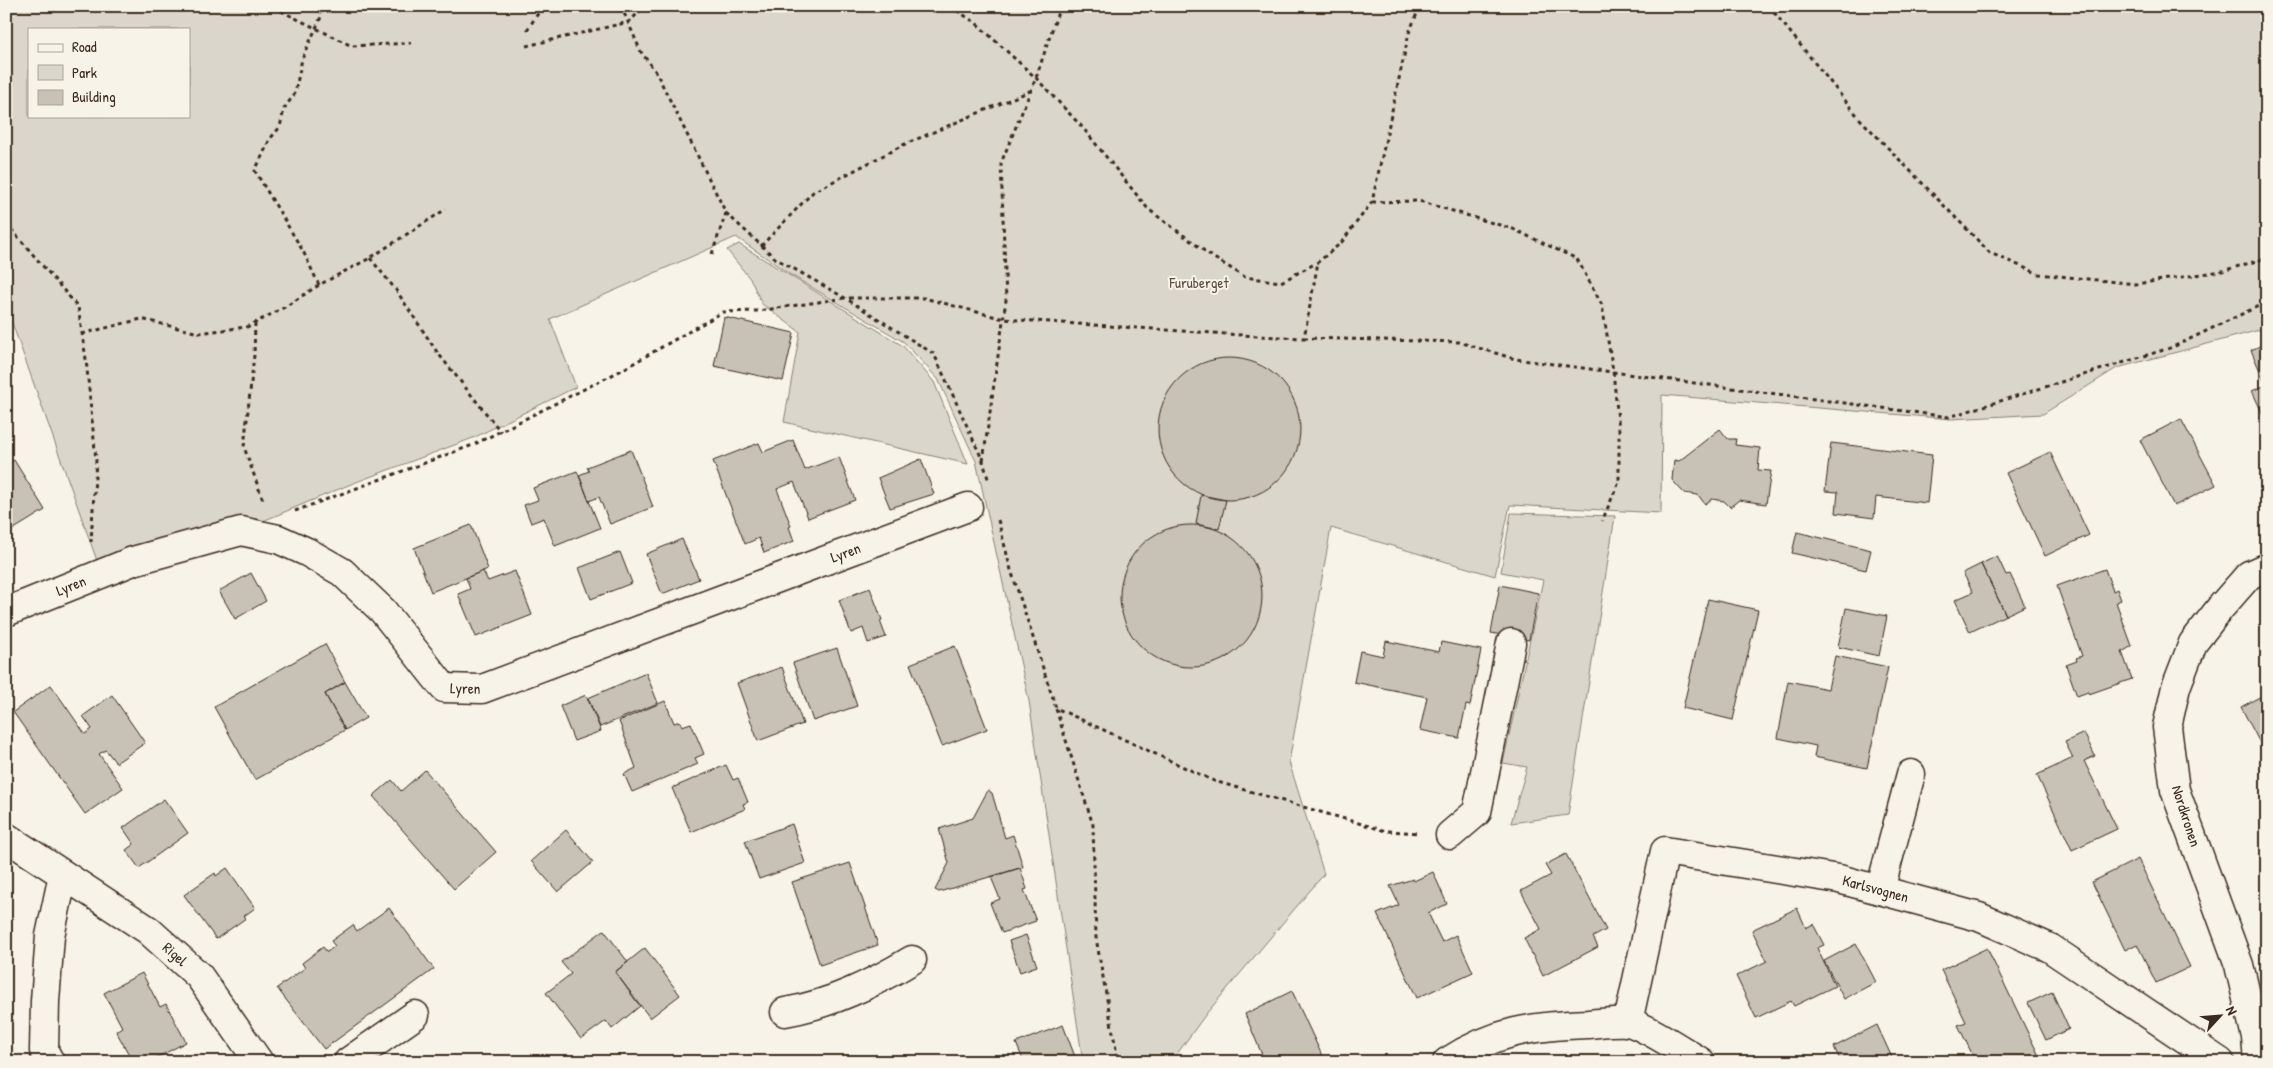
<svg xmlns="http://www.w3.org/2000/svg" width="2273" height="1068" font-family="'Patrick Hand',sans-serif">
  <rect width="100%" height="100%" fill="#f7f3e8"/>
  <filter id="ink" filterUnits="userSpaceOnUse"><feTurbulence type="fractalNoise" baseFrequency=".02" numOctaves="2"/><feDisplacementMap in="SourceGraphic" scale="10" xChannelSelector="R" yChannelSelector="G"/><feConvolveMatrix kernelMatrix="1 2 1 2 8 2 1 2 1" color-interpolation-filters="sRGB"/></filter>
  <g filter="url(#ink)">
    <path fill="#dbd6cb" stroke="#8b8074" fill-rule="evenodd" d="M6 6H2267V328L2117 368 2043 414 1951 419 1662 395 1661 513 1510 505 1495 576 1331 528 1289 762 1324 874 1206 1014 1171 1062H1083L1029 701 976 461 938 379 904 342 791 275 736 237 550 319 576 387 473 438 351 484 244 529 100 569 6 306ZM29 29H189V116H29Z
      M739 244 903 346 934 382 968 464 784 422 800 332 762 304 751 280 727 250Z
      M1511 513 1615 516 1568 815 1511 823 1527 767 1503 763 1543 580 1501 572Z"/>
    <path fill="#c8c1b6" stroke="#3b2a1e" d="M724 317 794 333 783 381 714 366Z
      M2267 343V423L2252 391 2266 385 2251 350Z
      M1158 429a71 71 0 1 1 142 0a71 71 0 1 1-142 0Z
      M2181 419 2216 485 2174 506 2140 440Z
      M1720 429 1728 439H1736L1735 445 1760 448 1758 470 1771 471 1766 504 1739 500 1730 507 1724 501 1712 499 1705 504 1698 495 1684 493 1672 480 1674 460 1679 461Z
      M793 440 805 470 839 457 855 500 808 518 794 482 777 489 791 526 789 527 794 541 764 553 759 538 745 544 713 461 759 443 763 452Z
      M1831 443 1932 455 1927 503 1876 497 1874 518 1836 513 1838 492 1825 491Z
      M631 450 653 507 610 524 599 497 589 501 579 475 589 471 587 467Z
      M2050 452 2089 535 2045 556 2006 473Z
      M921 459 934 494 890 508 878 478Z
      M14 460 45 510 6 534V465Z
      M577 471 600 528 555 546 544 518 531 523 524 505 538 500 533 488Z
      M1201 495 1226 500 1219 529 1196 524Z
      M1120 596a71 71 0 1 1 142 0a71 71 0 1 1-142 0Z
      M471 525 488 569 431 592 414 548Z
      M1797 532 1871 550 1866 570 1792 553Z
      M682 539 699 579 662 594 646 554Z
      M620 552 632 583 591 599 579 568Z
      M1997 556 2006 575 2010 574 2025 606 2006 615 1981 564Z
      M1981 564 2006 615 1970 632 1955 600 1973 592 1963 573Z
      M2105 569 2113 591 2117 589 2121 600 2116 602 2132 646 2122 652 2132 679 2089 694 2088 692 2077 696 2066 665 2077 661 2076 658 2082 656 2057 586Z
      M483 571 488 581 515 571 532 615 476 637 458 594 470 589 466 578Z
      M251 573 266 601 235 619 219 591Z
      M1500 585 1538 593 1529 640 1491 633Z
      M870 588 882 620 880 621 886 637 868 643 863 628 851 633 839 600Z
      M1708 599 1758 610 1733 720 1683 708Z
      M1846 608 1887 616 1879 656 1838 647Z
      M1386 641 1439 652 1441 642 1481 650 1470 706 1466 705 1459 738 1420 730 1427 697 1354 682 1360 651 1383 656Z
      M325 644 345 682 325 694 345 730 255 780 214 707Z
      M955 646 987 729 942 746 910 664Z
      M837 648 857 706 813 721 793 663Z
      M1835 656 1888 667 1867 768 1814 757 1816 746 1778 738 1788 681 1828 689Z
      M782 667 803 724 758 741 737 683Z
      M646 673 658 703 600 727 588 698Z
      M345 682 366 718 345 730 325 694Z
      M51 685 85 734 92 729 83 716 112 695 145 743 116 763 106 750 99 754 123 788 85 814 13 712Z
      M2267 693V739L2260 743 2241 707Z
      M586 695 601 731 574 741 560 706Z
      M665 701 674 723 680 721 682 726 691 723 704 754 695 758 698 764 632 792 624 774 636 768 619 721Z
      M2084 733 2095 756 2084 761 2117 829 2072 850 2037 775 2073 758 2065 742Z
      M2267 739V756L2260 743Z
      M726 765 733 780 738 778 748 802 743 804 745 809 691 832 672 788Z
      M425 770 496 852 454 889 373 796 392 780 401 791Z
      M988 790 992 793 1005 838 1013 835 1023 867 939 892 935 890 949 863 939 829 973 818Z
      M164 799 188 833 139 868 126 850 134 844 123 828Z
      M792 824 805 863 759 879 745 841Z
      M566 830 593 862 558 892 531 861Z
      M1566 854 1606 930 1593 937 1598 947 1543 976 1524 938 1541 929 1521 891 1551 875 1545 865Z
      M2138 859 2190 967 2156 983 2137 944 2125 950 2092 882Z
      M850 863 878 945 820 965 792 882Z
      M227 868 255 908 244 916 246 918 216 939 184 895 215 873 216 876Z
      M1020 868 1027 889 1024 890 1036 921 1002 933 990 903 1000 899 991 877Z
      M1433 872 1447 904 1428 913 1442 942 1456 935 1473 972 1417 998 1377 914 1399 905 1390 886 1413 879 1414 881Z
      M389 908 434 969 324 1049 277 988 305 968 302 963 323 947 327 952 335 946 331 941 353 925 357 931Z
      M1797 908 1806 928 1813 924 1824 945 1817 948 1835 986 1794 1006 1791 1001 1756 1018 1736 976 1767 961 1752 930Z
      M604 930 628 962 615 972 640 1006 612 1029 606 1021 581 1039 546 993 571 974 561 962Z
      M1026 935 1037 966 1020 972 1009 941Z
      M1856 944 1876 982 1844 999 1824 961Z
      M645 948 680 995 650 1018 615 972Z
      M1987 948 2040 1058 2032 1062H1976L1958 1025 1966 1022 1941 970Z
      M142 973 160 1007 166 1004 186 1042 149 1062H133L116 1031 122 1027 104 993Z
      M1292 991 1325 1062H1265L1245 1014Z
      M2052 992 2069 1029 2046 1040 2028 1003Z
      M1063 1025 1077 1062H1024L1016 1043Z
      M1877 1025 1894 1062H1841L1834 1047Z"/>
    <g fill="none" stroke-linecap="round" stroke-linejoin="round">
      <defs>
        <g id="minor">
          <path id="s1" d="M6 612 133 561 241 531 278 539 307 552 342 572 383 611 444 688 482 689 968 507"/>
          <path d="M1450 835 1477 812 1511 643"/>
          <path id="s2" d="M6 837 148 930 199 976 259 1062"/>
          <path d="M1880 890 1911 774"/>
          <path d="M785 1012C831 1004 872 984 912 960"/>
          <path id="s3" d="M1628 1022 1665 851 1839 879 1979 917 2050 948 2220 1062"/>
          <path d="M50 1062 44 1051 45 1001 50 936 63 875"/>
          <path d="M348 1062 415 1015"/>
          <path d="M1447 1062C1495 1031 1533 1026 1588 1024 1600 1023 1615 1021 1627 1022 1644 1025 1684 1052 1701 1062"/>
          <path d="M2258 1062 2256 1037 2239 965 2175 790 2167 727 2176 687 2193 643 2221 607 2249 575 2267 567"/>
        </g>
      </defs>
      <use href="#minor" stroke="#3b2a1e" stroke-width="31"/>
      <path stroke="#3b2a1e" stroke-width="3" stroke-dasharray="4 4" stroke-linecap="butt" d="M275 6 277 9 352 46 411 43
        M621 6 641 52 656 72 726 213 712 254
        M950 6 976 23 1036 78 1083 128 1148 209 1214 258 1245 277 1281 282 1318 262 1341 243 1372 202 1409 33 1420 6
        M1769 6 1860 119 1990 253 2039 274 2136 284 2222 271 2267 258
        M527 30 543 6
        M526 46 629 22 645 6
        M1372 202 1419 201 1513 229 1577 259 1602 305 1613 371 1619 430V482L1602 521
        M726 213 775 258 845 298 934 354 983 461 989 482
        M6 223 78 307 86 359 96 460 91 542
        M761 246 813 192 903 145 1030 91
        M370 258 396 290 437 352 501 432
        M319 285 303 251 255 171 270 139 280 127 284 109 295 93 302 59 321 17V6
        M255 323 254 355 244 447 264 503
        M82 334 141 319 199 333 247 327 285 307 319 285 370 258 446 209
        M1304 338 1459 342 1515 359 1949 417 2173 347 2267 302
        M983 461 1006 300 1001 163 1036 78 1060 6
        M295 511 473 445 620 371 723 312 758 311 845 298H924L1004 319 1257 336 1304 338 1318 262
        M998 520 1011 570 1056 708 1214 781 1386 831 1420 833
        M1056 709 1093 825 1096 938 1117 1055 1115 1062"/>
      <use href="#minor" stroke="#f7f3e8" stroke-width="28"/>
    </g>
  </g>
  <g text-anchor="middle" stroke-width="4" stroke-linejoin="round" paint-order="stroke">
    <g font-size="15" fill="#5b4c41" stroke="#f7f3e8">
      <text x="1199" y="288">Furuberget</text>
    </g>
    <g font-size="15" fill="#3b2a1e" stroke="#f7f3e8">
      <text dy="5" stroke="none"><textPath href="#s1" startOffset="940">Lyren</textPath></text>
      <text dy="5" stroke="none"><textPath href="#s1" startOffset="70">Lyren</textPath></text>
      <text dy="5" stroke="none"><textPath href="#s1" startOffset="535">Lyren</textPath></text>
      <text transform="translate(2186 816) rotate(72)" y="5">Nordkronen</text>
      <text dy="5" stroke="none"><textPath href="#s3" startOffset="389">Karlsvognen</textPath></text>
      <text dy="5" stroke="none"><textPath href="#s2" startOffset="206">Rigel</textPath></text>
    </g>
  </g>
  <rect width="2273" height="1068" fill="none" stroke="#f7f3e8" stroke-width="25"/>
  <rect x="12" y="12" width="2248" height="1043" fill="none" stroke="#3b2a1e" stroke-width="2" filter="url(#ink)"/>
  <rect x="28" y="28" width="162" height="90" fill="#f7f3e8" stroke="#aca397"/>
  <rect x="38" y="44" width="25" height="8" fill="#f7f3e8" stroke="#aca397"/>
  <text x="72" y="52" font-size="15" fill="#3b2a1e">Road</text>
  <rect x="38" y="65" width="25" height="15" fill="#dbd6cb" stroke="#aca397"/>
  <text x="72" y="78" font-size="15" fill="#3b2a1e">Park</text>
  <rect x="38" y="90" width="25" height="15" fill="#c8c1b6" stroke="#aca397"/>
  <text x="72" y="102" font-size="15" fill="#3b2a1e">Building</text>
  <g transform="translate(2220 1016) rotate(64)" stroke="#f7f3e8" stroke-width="4" paint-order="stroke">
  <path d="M0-4L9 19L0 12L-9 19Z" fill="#3b2a1e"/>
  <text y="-8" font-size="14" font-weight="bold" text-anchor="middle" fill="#3b2a1e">N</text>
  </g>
</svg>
